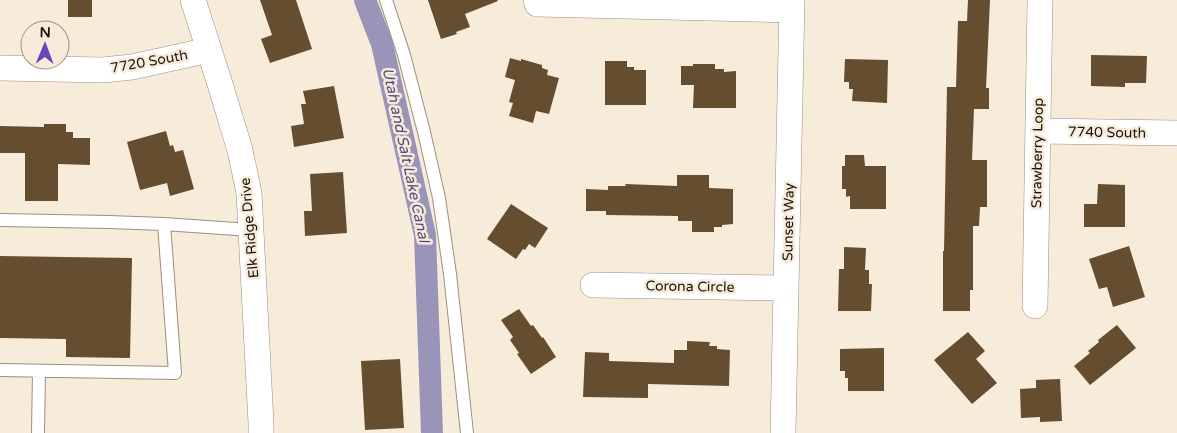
<svg xmlns="http://www.w3.org/2000/svg" width="1177" height="433" font-family="'Varela Round',sans-serif">
  <rect width="100%" height="100%" fill="#f7ebda"/>
  <g fill="none" stroke-linecap="round" stroke-linejoin="round">
    <path stroke="#9a94b9" stroke-width="22" d="M365 0 382 44 425 235 432 433"/>
  </g>
  <path fill="#654e2f" d="M68 0H92V17H68Z
    M260 0H296L312 49 270 63 261 39 272 35Z
    M428 0H497L498 1 465 14 470 27 456 32 457 34 441 39Z
    M968 0H990L986 88H989V109H974L972 160H987V207H980L979 226H973V290H970V311H943V251H944L947 87H956L958 21H967Z
    M1091 55 1147 56 1146 83H1125V87L1091 86Z
    M510 58 521 61V59L542 65V68L548 70 547 75 559 78 549 114 536 111 533 123 509 116 513 103 509 102 515 80 505 77Z
    M845 59 888 60 887 103 852 101 853 89H849V82H844Z
    M605 61H627V67H634V70H646V105H605Z
    M693 64H715V69H724V72L736 71V108H693L694 85H681V66H693Z
    M334 86 344 138 294 147 291 126 304 124 301 104H306L303 91Z
    M44 124H66V132H73V138H90V165L58 164V201H25V153H0V126L44 127Z
    M166 131 170 146 173 145 175 152 183 150 194 189 170 196 167 183 140 190 127 142Z
    M845 155H864L865 166H886V209H850V196L846 197V189H842V166H845Z
    M343 172 347 233 305 236 304 211H312L310 174Z
    M677 175H709V188L733 189V224L722 225V227H714V232H692V221H678V216L606 215V211H586V189L608 190V186H626L625 184 677 186Z
    M1098 184 1125 185V227H1084V204H1097Z
    M511 204 548 228 535 248 529 244 525 250 523 249 516 259 487 239Z
    M1129 246 1145 297 1113 307 1107 287 1099 289 1089 259Z
    M844 247 866 248 865 270H869V284H872L871 311H838L839 269H844Z
    M0 256 132 258 130 358 66 357V339L0 338Z
    M519 309 531 326 533 325 542 338 543 337 556 357 531 374 517 354 519 353 510 340 513 337 501 320Z
    M1117 325 1136 348 1090 385 1074 366 1090 353 1088 351 1099 342 1098 340Z
    M968 332 985 351 976 359 997 383 972 404 934 360Z
    M687 341 710 342 709 346H717V349L730 350 729 386 648 384V398L583 397 585 352 609 353V361L674 363V350H687Z
    M884 348V391H848V378H845V371H840V349Z
    M400 359 404 428 365 430 361 361Z
    M1060 379 1062 421 1040 422V417L1021 418 1020 389 1036 388V380Z"/>
  <g fill="none" stroke-linecap="round" stroke-linejoin="round">
    <defs>
      <path id="lane" d="M386 0 404 55 424 132 439 198 450 274 467 433
        M0 220 109 222 164 224 175 373 0 370
        M164 224 250 230
        M38 433 39 371"/>
      <path id="street" d="M193 0 220 84 240 150 249 193 261 423V433
        M536 0 537 4 792 10
        M0 68 103 70 132 67 209 50
        M1038 131 1177 133
        M593 285 786 288
        M1035 306 1040 0
        M783 433 792 0"/>
    </defs>
    <use href="#lane" stroke="#9b8f81" stroke-width="14"/>
    <use href="#street" stroke="#9b8f81" stroke-width="26"/>
    <use href="#lane" stroke="#fff" stroke-width="12"/>
    <use href="#street" stroke="#fff" stroke-width="25"/>
  </g>
  <g text-anchor="middle" stroke-width="5" stroke-linejoin="round" paint-order="stroke">
    <g font-size="14" fill="#191510" stroke="#f7ebda">
      <text transform="translate(149 61) rotate(-10)" y="5">7720 South</text>
      <text transform="translate(1107 132) rotate(1)" y="5">7740 South</text>
      <text transform="translate(1037 153) rotate(-89)" y="5">Strawberry Loop</text>
      <text transform="translate(788 222) rotate(-89)" y="5">Sunset Way</text>
      <text transform="translate(249 228) rotate(-95)" y="5">Elk Ridge Drive</text>
      <text transform="translate(690 286) rotate(1)" y="5">Corona Circle</text>
    </g>
    <g font-size="15" font-style="italic" fill="#564b7f" stroke="#f7ebda">
      <text transform="translate(406 155) rotate(78)" y="5">Utah and Salt Lake Canal</text>
    </g>
  </g>
  <g transform="translate(45 45) rotate(1)"><circle r="24" fill="#f7ebda" stroke="#9e9589"/>
  <path d="M0-4L9 19L0 12L-9 19Z" fill="#6946be"/>
  <text y="-8" font-size="14" font-weight="bold" text-anchor="middle" fill="#191510">N</text>
  </g>
</svg>
